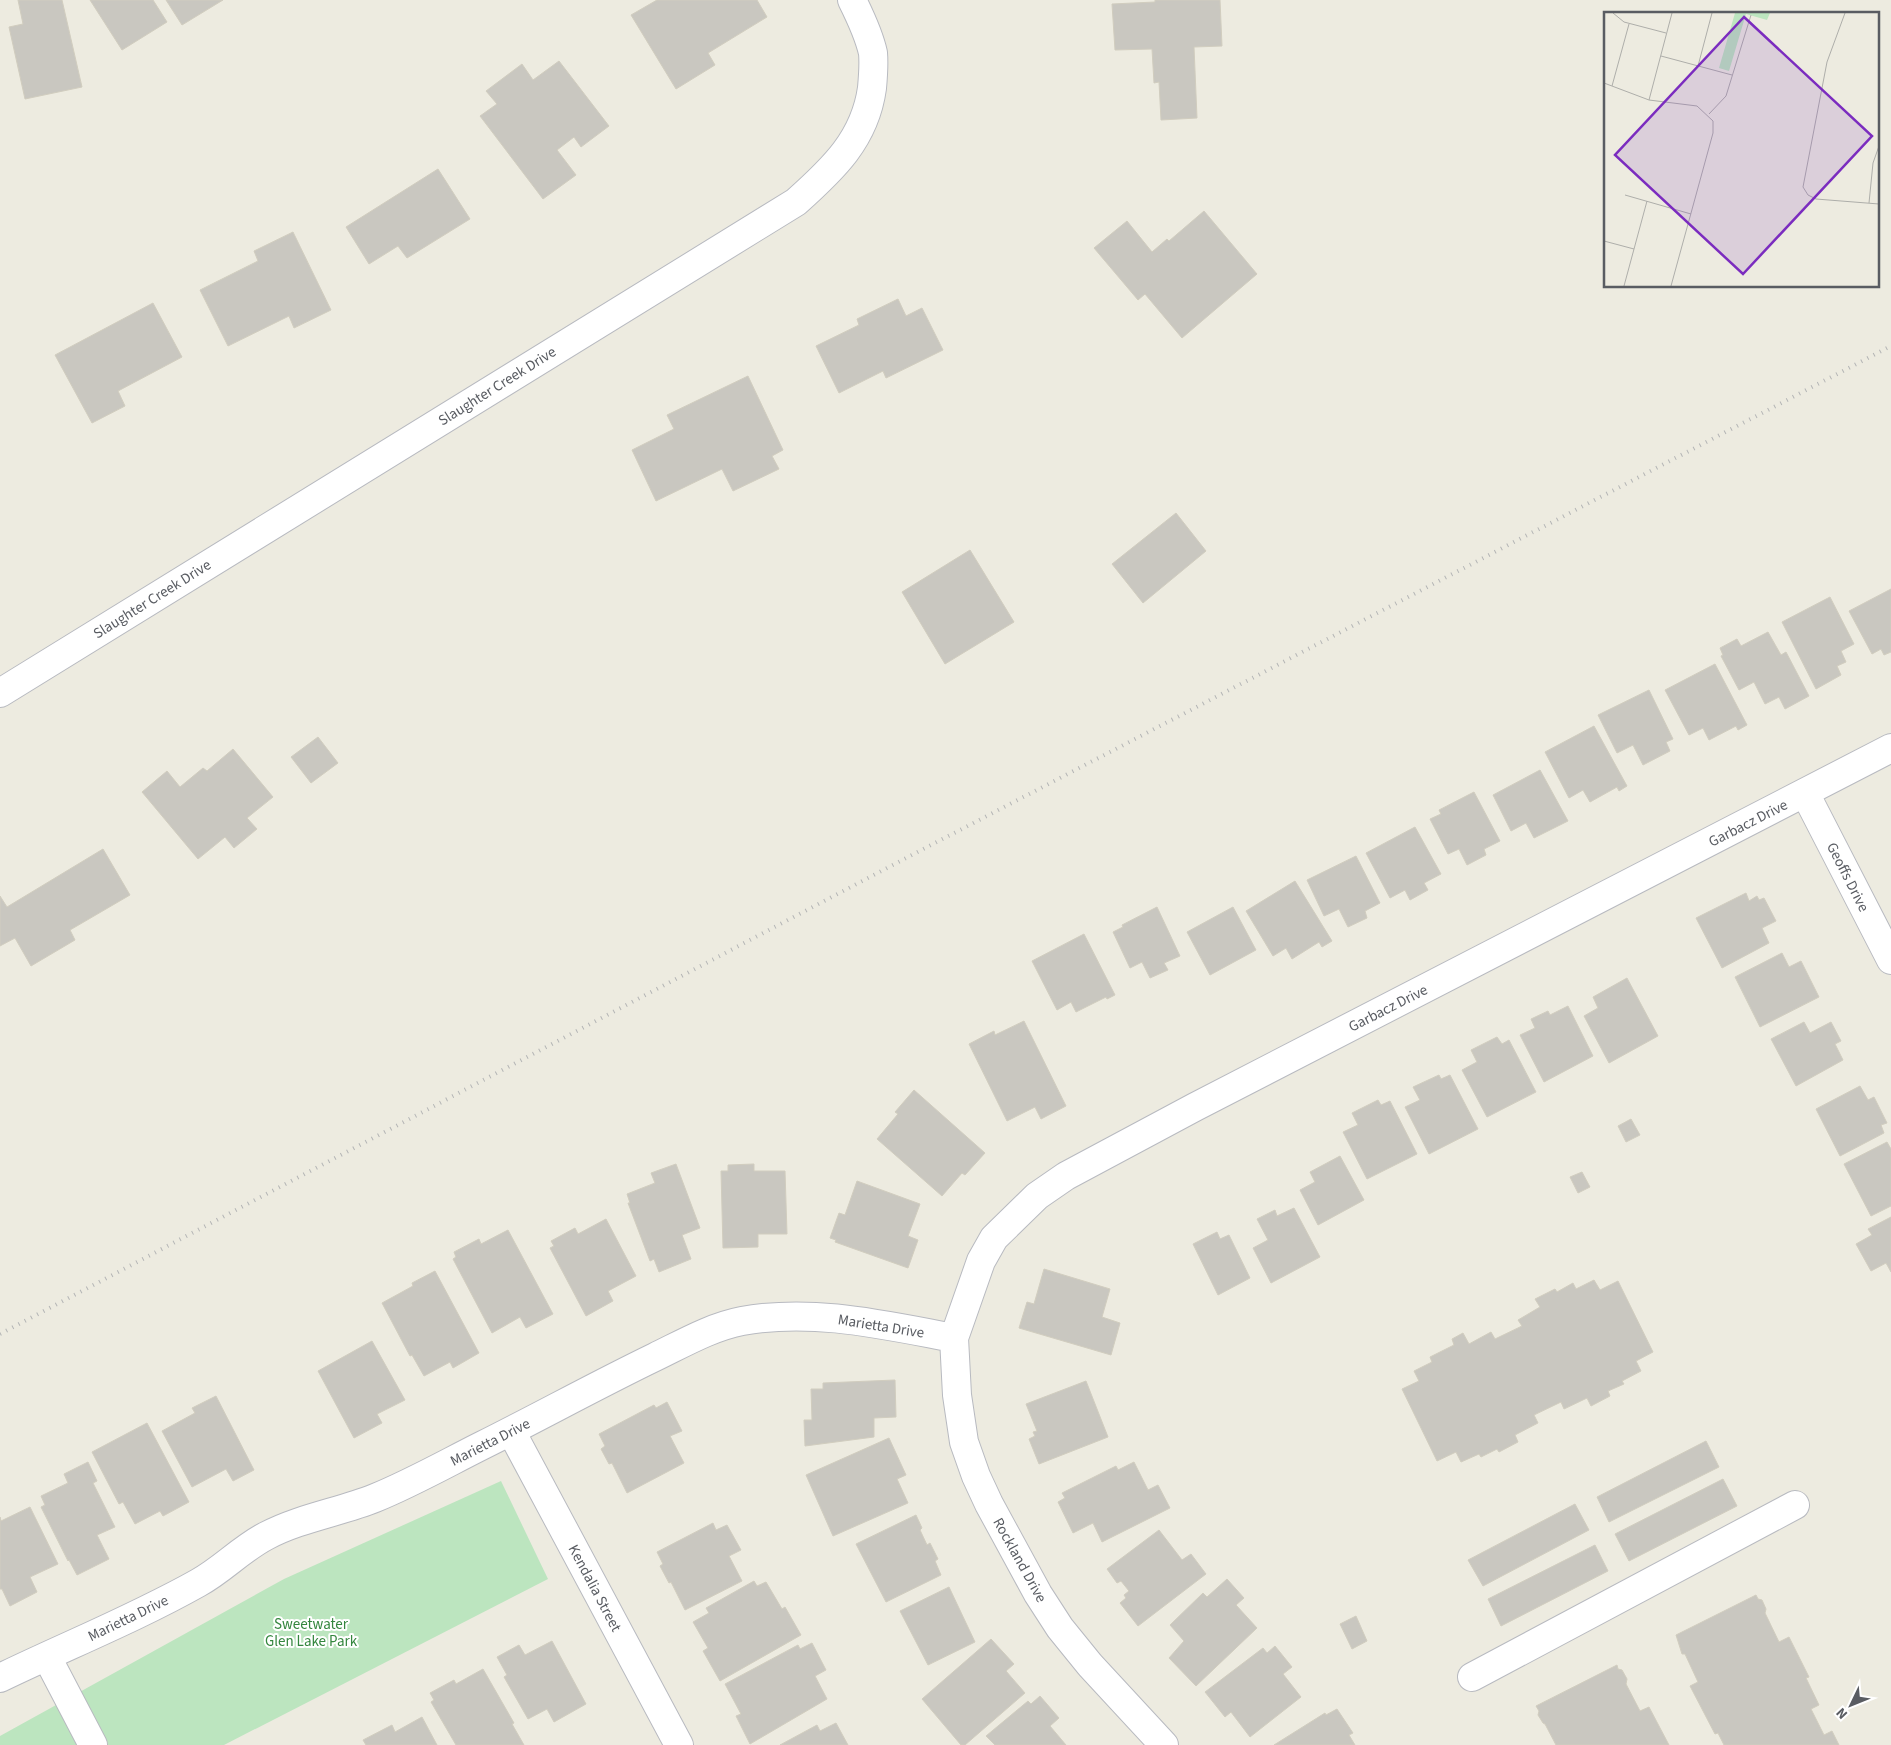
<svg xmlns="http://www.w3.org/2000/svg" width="1891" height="1745" font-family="'Source Sans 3',sans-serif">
  <rect width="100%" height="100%" fill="#edebe0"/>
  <path fill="#bce5bf" d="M501 1481 548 1579 224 1745H0V1736L284 1579Z"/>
  <path fill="#c9c7c0" stroke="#d1cdbf" d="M18 0H62L82 87 25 99 9 27 23 24Z
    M90 0H153L167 22 122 50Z
    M166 0H223L182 25Z
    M657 0H757L767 17 708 53 715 65 676 89 631 15Z
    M1155 0H1220L1222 46 1194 47 1197 118 1161 120 1159 82 1154 83 1152 49 1115 50 1112 4 1155 2Z
    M559 61 609 126 581 147 574 137 557 150 576 175 543 199 480 116 497 104 486 91 522 64 533 80Z
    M438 169 470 219 407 258 398 246 369 264 346 227Z
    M1204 211 1257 274 1182 338 1145 294 1138 300 1094 248 1127 221 1152 252 1167 239 1169 241Z
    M293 232 331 310 294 328 289 316 228 346 200 290 258 261 254 251Z
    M898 299 906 316 922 308 943 350 886 378 883 371 839 393 816 346 859 325 857 319Z
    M153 303 182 357 118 391 125 406 92 423 55 355Z
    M748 376 783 450 772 456 779 469 733 491 722 469 656 501 632 450 674 429 667 415Z
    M1176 513 1206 551 1143 603 1112 564Z
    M970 550 1014 622 945 664 902 592Z
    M1891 589V652L1884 655 1881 649 1872 654 1849 611Z
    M1830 597 1854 644 1841 651 1846 662 1837 666 1841 675 1816 689 1782 622Z
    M1768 632 1781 655 1786 652 1809 696 1785 709 1779 697 1765 704 1754 682 1739 690 1721 656 1723 655 1720 648 1737 639 1741 646Z
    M1715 664 1747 725 1738 730 1736 726 1709 740 1703 728 1689 735 1665 690Z
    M1649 690 1673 739 1666 742 1670 751 1643 765 1633 745 1617 753 1598 715Z
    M1594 726 1627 786 1619 791 1617 787 1590 802 1583 790 1569 798 1545 752Z
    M318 737 338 763 311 783 291 757Z
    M233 749 273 797 247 818 257 829 234 848 225 837 198 859 142 792 167 771 180 787 203 768 207 771Z
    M1540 770 1568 821 1534 838 1526 823 1511 831 1493 795Z
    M1474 792 1500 841 1484 849 1486 855 1467 865 1459 849 1448 854 1430 819 1441 814 1439 810Z
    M1415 827 1441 874 1424 883 1428 890 1410 900 1405 890 1390 898 1366 853Z
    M103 849 130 895 70 930 75 940 31 966 15 938 0 946V896L7 907Z
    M1356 856 1380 903 1365 911 1367 918 1348 927 1339 909 1324 916 1307 880Z
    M1295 881 1332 941 1322 947 1319 942 1292 959 1286 948 1273 956 1246 911Z
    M1746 893 1749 901 1757 896 1759 900 1764 898 1776 921 1762 928 1769 943 1722 968 1696 918Z
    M1157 907 1180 956 1164 963 1168 970 1150 978 1142 962 1130 968 1113 932 1123 927 1122 925Z
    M1233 907 1256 950 1210 975 1187 932Z
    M1084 934 1115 995 1107 999 1106 997 1076 1012 1071 1002 1057 1010 1032 961Z
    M1782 953 1789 967 1801 961 1819 997 1760 1027 1735 977Z
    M1627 978 1658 1036 1609 1063 1584 1016 1598 1008 1593 997Z
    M1568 1006 1593 1056 1544 1082 1520 1035 1535 1028 1531 1019 1548 1011 1550 1015Z
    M1024 1021 1066 1106 1041 1119 1035 1107 1007 1121 969 1044 994 1031 995 1035Z
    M1804 1022 1810 1033 1831 1022 1841 1041 1835 1044 1843 1060 1796 1086 1771 1039Z
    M1497 1037 1502 1044 1509 1040 1536 1092 1487 1117 1462 1070 1477 1062 1471 1050Z
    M1439 1075 1441 1079 1450 1075 1478 1129 1429 1154 1405 1107 1420 1100 1413 1087Z
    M1860 1086 1868 1100 1874 1097 1887 1123 1881 1125 1884 1133 1840 1156 1816 1109Z
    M914 1090 985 1153 965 1175 962 1173 942 1196 877 1139 898 1114 895 1112Z
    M1378 1100 1381 1105 1390 1101 1417 1154 1367 1179 1343 1132 1358 1125 1352 1113Z
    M1631 1119 1640 1135 1626 1142 1618 1126Z
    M1887 1142 1891 1149V1206L1871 1216 1844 1164Z
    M1340 1156 1364 1200 1318 1225 1300 1190 1315 1182 1310 1172Z
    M676 1164 700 1228 682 1235 691 1259 659 1272 654 1259 650 1261 628 1203H630L627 1194 655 1183 651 1173Z
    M754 1164V1171H785L787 1234H758V1247L723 1248 721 1171H728V1165Z
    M1582 1172 1590 1187 1578 1193 1570 1177Z
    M857 1181 920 1204 908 1236 918 1240 908 1268 835 1242 836 1240 830 1238 839 1213 845 1215Z
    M1294 1208 1320 1257 1271 1283 1253 1248 1268 1240 1257 1219 1275 1210 1277 1216Z
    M1891 1217V1272L1886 1263 1871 1271 1856 1244 1872 1235 1868 1229Z
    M606 1219 636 1276 608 1291 613 1301 586 1316 550 1248 554 1246 551 1241 575 1228 578 1234Z
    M508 1230 553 1314 526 1328 520 1317 492 1333 453 1259 456 1257 454 1252 479 1239 481 1244Z
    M1217 1232 1220 1239 1229 1235 1250 1278 1218 1295 1193 1244Z
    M1044 1269 1110 1289 1102 1317 1120 1323 1111 1355 1019 1328 1027 1302 1034 1304Z
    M435 1271 479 1353 453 1368 450 1362 424 1376 412 1355 410 1356 382 1303 413 1286 412 1283Z
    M1594 1280 1600 1290 1618 1281 1653 1352 1636 1361 1641 1371 1622 1381 1624 1384 1608 1391 1610 1396 1591 1406 1587 1398 1564 1409 1561 1402 1534 1415 1538 1423 1515 1435 1518 1442 1499 1452 1497 1449 1481 1457 1479 1454 1461 1462 1456 1452 1437 1461 1402 1389 1419 1381 1414 1371 1432 1362 1430 1357 1454 1345 1452 1339 1463 1333 1469 1344 1491 1332 1495 1339 1522 1326 1518 1320 1540 1307 1535 1299 1555 1289 1557 1292 1573 1283 1576 1289Z
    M372 1341 405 1400 377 1414 382 1423 354 1438 318 1371Z
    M895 1380 896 1417 874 1418V1437L805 1446 804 1420H812L811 1389H823V1383Z
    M1086 1381 1108 1437 1039 1464 1029 1439 1035 1436 1033 1432 1037 1431 1026 1404Z
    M216 1396 254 1470 233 1481 226 1469 192 1487 162 1431 195 1413 192 1408Z
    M667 1402 682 1431 670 1436 684 1463 627 1493 612 1463 609 1464 601 1449 605 1446 599 1434 654 1405 656 1408Z
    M147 1423 189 1502 163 1516 160 1511 135 1524 123 1502 119 1504 92 1452Z
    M889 1438 906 1475 897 1479 908 1503 833 1536 806 1475Z
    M1706 1441 1719 1467 1609 1522 1597 1497Z
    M88 1462 97 1481 93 1483 115 1527 97 1535 109 1559 77 1575 69 1560 68 1561 41 1507 45 1505 41 1496 68 1483 64 1474Z
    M1134 1462 1148 1490 1158 1485 1170 1508 1102 1542 1093 1523 1073 1533 1058 1502 1065 1498 1062 1493 1116 1466 1118 1470Z
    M1723 1479 1737 1506 1629 1561 1615 1534Z
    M1575 1504 1589 1530 1483 1586 1468 1560Z
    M30 1507 58 1564 30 1577 37 1592 10 1606 2 1589H0V1517L1 1521Z
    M916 1515 922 1528 920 1530 927 1545 930 1543 938 1559 935 1561 941 1575 886 1602 856 1544Z
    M713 1523 716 1530 727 1525 741 1550 729 1556 742 1581 685 1610 671 1582 669 1583 660 1566 663 1564 657 1552Z
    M1159 1530 1182 1560 1191 1554 1206 1574 1138 1626 1120 1603 1126 1598 1124 1595 1129 1591 1121 1581 1117 1583 1107 1569Z
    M1595 1545 1608 1571 1501 1626 1488 1599Z
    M1227 1579 1244 1598 1236 1605 1257 1628 1196 1686 1169 1658 1184 1641 1170 1625 1203 1593 1207 1597Z
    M754 1581 757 1586 766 1582 782 1609 785 1607 801 1635 720 1681 703 1651 708 1648 693 1622 709 1613 706 1608Z
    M949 1587 975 1642 928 1665 900 1611Z
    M1756 1595 1758 1599 1762 1600 1766 1609 1765 1613 1779 1642 1789 1637 1809 1677 1806 1678 1819 1705 1811 1709 1824 1735 1832 1731 1839 1745H1724L1718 1733 1715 1734 1690 1686 1698 1682 1685 1654H1682L1676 1635Z
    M1356 1616 1367 1641 1352 1649 1340 1624Z
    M991 1639 1014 1664 1006 1671 1025 1693 965 1745H961L922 1699Z
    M552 1641 586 1704 554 1722 547 1709 528 1719 504 1677 507 1675 497 1657 519 1645 525 1655Z
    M812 1643 826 1670 815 1676 827 1699 750 1744 736 1716 741 1714 725 1684 798 1645 800 1649Z
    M1275 1646 1292 1667 1283 1674 1301 1697 1250 1737 1231 1712 1225 1717 1205 1692 1263 1648 1267 1653Z
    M1617 1665 1618 1669 1622 1670 1627 1679 1626 1684 1640 1711 1649 1707 1669 1745H1556L1545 1724 1543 1723 1538 1715 1539 1711 1536 1706Z
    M483 1669 514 1723 512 1724 524 1745H456L431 1702 434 1700 430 1693 454 1680 456 1684Z
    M1040 1696 1059 1718 1050 1726 1066 1745H995L986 1736 1028 1701 1031 1704Z
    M1337 1709 1353 1733 1349 1735 1355 1745H1274L1325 1713 1326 1715Z
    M422 1717 437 1745H366L363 1740 392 1725 395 1732Z
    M836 1723 848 1745H780L817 1725 820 1731Z"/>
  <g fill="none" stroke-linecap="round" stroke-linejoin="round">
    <defs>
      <path id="minor" d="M0 693 796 202C833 169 865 139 872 88 873 77 874 64 873 53 869 35 860 16 852 0
        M1805 793 1891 960
        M511 1431 679 1745
        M47 1657 93 1745
        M1472 1677 1795 1505
        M0 1678C66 1646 134 1619 198 1583 222 1570 241 1549 266 1536 300 1518 340 1512 375 1498 412 1483 447 1463 483 1445 541 1416 597 1385 655 1357 682 1344 711 1327 742 1321 813 1308 884 1325 954 1338
        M1164 1745 1090 1665 1060 1628 1038 1594 989 1504 976 1476 964 1442 957 1395 954 1338 981 1261 994 1238 1037 1196 1066 1176 1195 1107 1891 748"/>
    </defs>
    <use href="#minor" stroke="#b8bac0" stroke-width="30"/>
    <use href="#minor" stroke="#fff" stroke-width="28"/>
    <path stroke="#b4b5b5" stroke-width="4" stroke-dasharray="1 6" stroke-linecap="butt" d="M0 1334 908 857 1891 346"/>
  </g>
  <g text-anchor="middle" stroke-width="4" stroke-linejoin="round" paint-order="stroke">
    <g font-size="15" fill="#595c62" stroke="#fff">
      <text transform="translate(497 386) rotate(-32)" y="5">Slaughter Creek Drive</text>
      <text transform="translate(152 599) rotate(-32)" y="5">Slaughter Creek Drive</text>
      <text transform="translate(1748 823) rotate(-27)" y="5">Garbacz Drive</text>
      <text transform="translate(1848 877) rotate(63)" y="5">Geoffs Drive</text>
      <text transform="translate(1388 1008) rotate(-27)" y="5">Garbacz Drive</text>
      <text transform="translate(881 1326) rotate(9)" y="5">Marietta Drive</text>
      <text transform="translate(490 1442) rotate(-27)" y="5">Marietta Drive</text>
      <text transform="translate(1020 1560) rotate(61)" y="5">Rockland Drive</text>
      <text transform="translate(595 1588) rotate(62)" y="5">Kendalia Street</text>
      <text transform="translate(128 1618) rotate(-26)" y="5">Marietta Drive</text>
    </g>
    <g font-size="15" fill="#34863e" stroke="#fff">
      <text x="311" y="1629">Sweetwater<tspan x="311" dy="17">Glen Lake Park</tspan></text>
    </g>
  </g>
  <g transform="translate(1604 12)">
    <rect width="275" height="275" fill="#edebe0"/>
    <path d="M131 1H166L163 8 142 2 125 59 115 56Z" fill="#bce5bf"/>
    <path fill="none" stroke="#aeaeaa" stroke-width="1" d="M9 1 20 10 62 21M241 1 223 50 199 175 204 183 212 187 275 192M57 44 128 63M94 54 108 1M0 71 45 88 93 94 109 109V121L67 274M8 74 25 12M45 88 68 1M105 102 122 84 147 3M21 183 87 202M265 191 269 151 275 134M0 229 30 237M20 274 43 189"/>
    <path fill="#7b2cbf" fill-opacity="0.15" stroke="#7b2cbf" stroke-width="2.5" d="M140 5 268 124 139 262 11 143Z"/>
    <rect width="275" height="275" fill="none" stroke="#595c62" stroke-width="2.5"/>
  </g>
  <g transform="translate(1851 1705) rotate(227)" stroke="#ffffff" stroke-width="4" paint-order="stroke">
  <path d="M0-4L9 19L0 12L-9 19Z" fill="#595c62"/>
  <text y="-8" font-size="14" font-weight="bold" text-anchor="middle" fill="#595c62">N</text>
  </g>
</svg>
